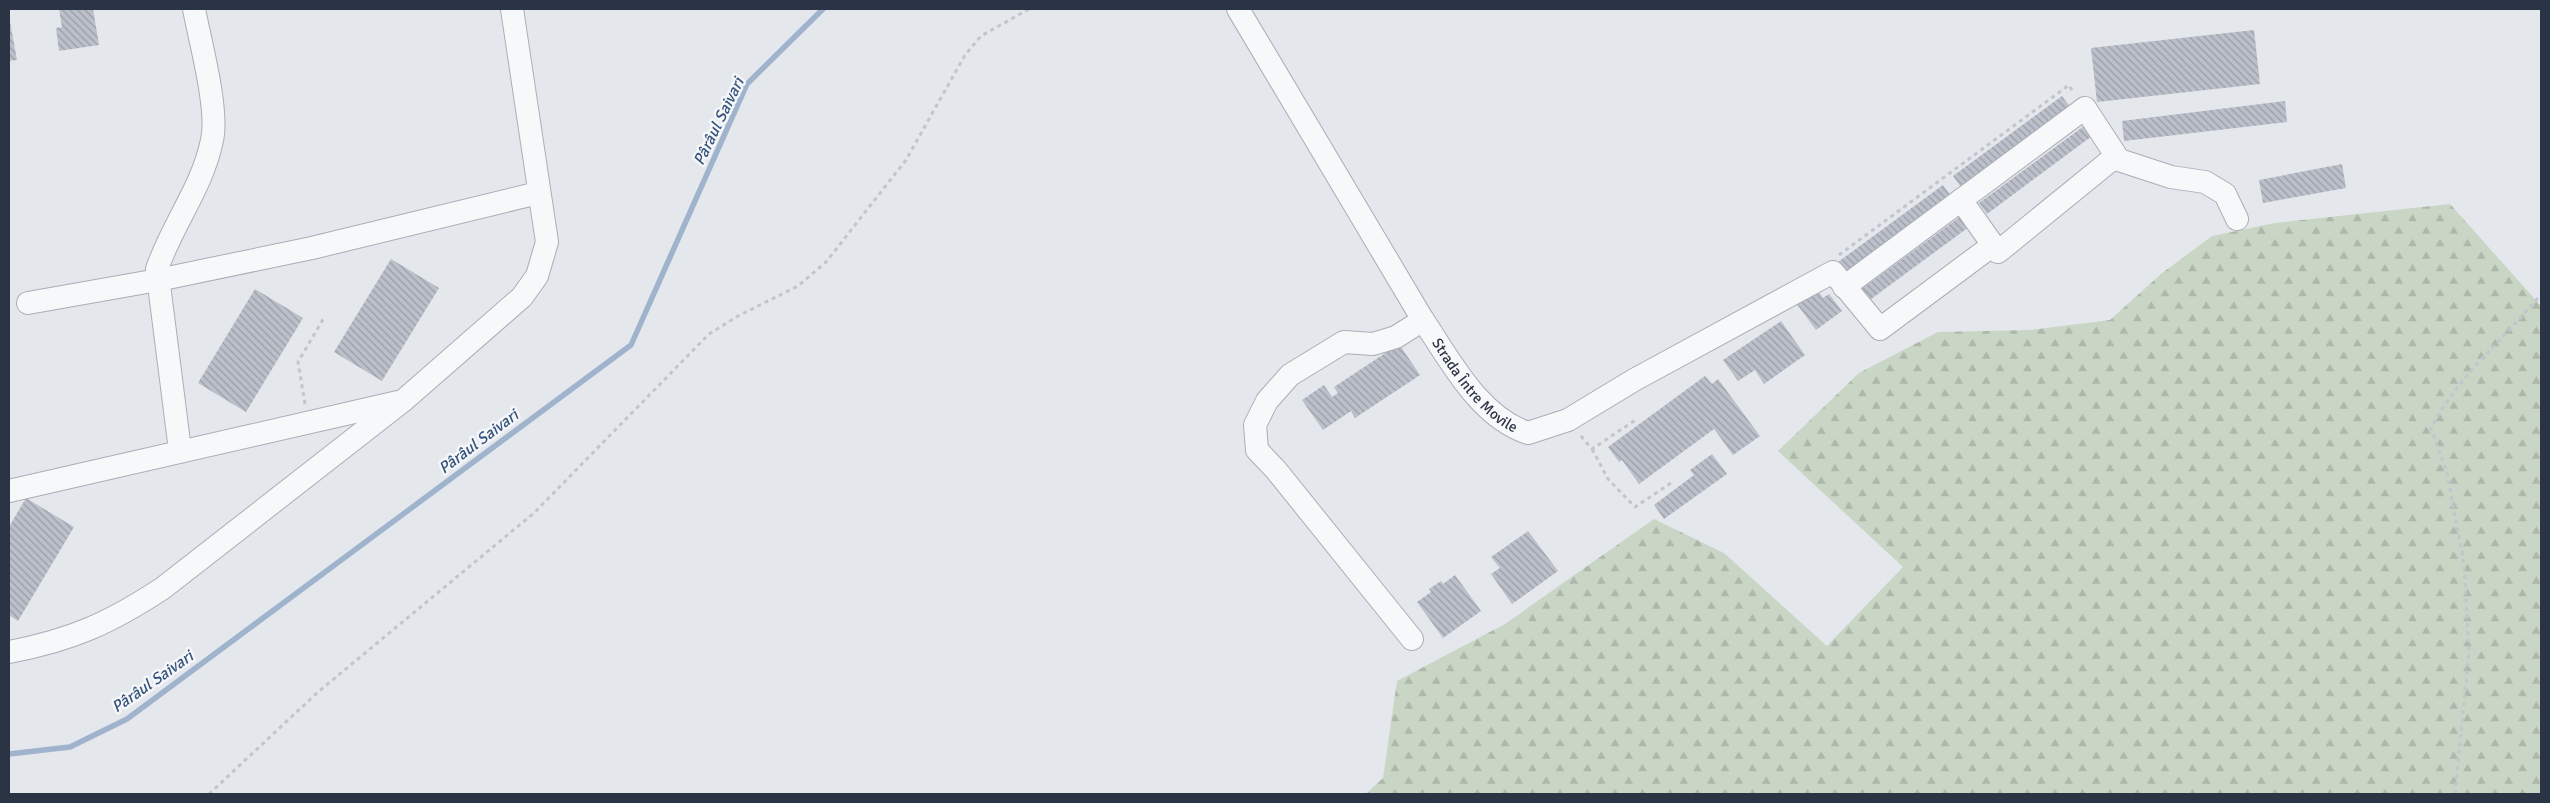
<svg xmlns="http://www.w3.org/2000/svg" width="2550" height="803" font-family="Signika,sans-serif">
  <defs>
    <pattern id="forest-firs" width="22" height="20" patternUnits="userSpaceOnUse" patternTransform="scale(1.25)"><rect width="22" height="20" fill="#c9d6c5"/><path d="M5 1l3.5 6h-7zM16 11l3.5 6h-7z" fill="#adb8ab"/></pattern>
    <pattern id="building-back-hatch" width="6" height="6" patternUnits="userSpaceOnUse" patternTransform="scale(1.25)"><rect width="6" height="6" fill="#bbc0ca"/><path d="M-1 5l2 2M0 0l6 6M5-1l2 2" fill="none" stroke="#989da6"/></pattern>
  </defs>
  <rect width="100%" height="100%" fill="#e4e7ec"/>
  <path fill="url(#forest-firs)" d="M2450 204 2541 306V794H1366L1383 778 1397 681 1505 624 1654 519 1724 553 1827 646 1903 567 1778 451 1859 373 1938 332 2031 330 2110 320 2161 274 2212 236 2275 223Z"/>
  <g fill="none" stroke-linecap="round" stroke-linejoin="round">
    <path stroke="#9fb4cc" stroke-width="5.5" d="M9 754 70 747 127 719 631 345 747 84 823 9"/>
  </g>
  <path fill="url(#building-back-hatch)" d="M59 9H93L99 45 59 51 56 28 62 27Z
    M9 16 17 60 9 61Z
    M2254 30 2260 84 2097 102 2091 48Z
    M2062 96 2070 107 1961 187 1953 176Z
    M2285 101 2287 122 2124 141 2122 121Z
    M2084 126 2092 136 1987 214 1979 203Z
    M2342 164 2346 188 2263 203 2259 180Z
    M1943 185 1951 196 1846 273 1838 262Z
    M1965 213 1973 224 1867 302 1859 291Z
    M391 259 439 288 382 381 334 352Z
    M1816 288 1823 298 1829 294 1842 311 1816 330 1796 303Z
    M255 289 303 318 246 412 198 383Z
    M1781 321 1805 355 1764 384 1755 370 1738 381 1723 360Z
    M1399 344 1420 375 1355 418 1351 411 1323 430 1302 400 1324 385 1332 397 1338 393 1334 387Z
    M1705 376 1712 384 1718 379 1760 436 1733 455 1714 429 1639 484 1622 460 1619 462 1608 447Z
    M1712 454 1727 474 1664 519 1654 505 1694 475 1690 470Z
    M26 498 74 527 18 621 9 615V527Z
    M1528 531 1558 571 1512 604 1491 574 1500 568 1491 557Z
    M1455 575 1481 611 1443 638 1417 602 1431 592 1429 589 1441 581 1443 584Z"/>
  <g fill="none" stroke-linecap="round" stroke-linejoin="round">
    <defs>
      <g id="minor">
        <path id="s1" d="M1238 9 1423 320C1450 360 1479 417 1528 433L1568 420 1634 380 1833 272 1880 329 1993 245 1961 200"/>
        <path d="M1993 245 1998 252 2116 156"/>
        <path d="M1844 287 2085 108 2119 160 2171 177 2205 182 2225 194 2237 219"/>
        <path d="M28 303 158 280 312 248 538 193"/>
        <path d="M180 450 157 269C172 225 203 186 212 140 219 110 200 41 194 9"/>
        <path d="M9 491 398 402"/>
        <path d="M1412 639 1276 470 1257 450 1255 425 1267 401 1290 375 1344 342 1373 344 1396 337 1423 320"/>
        <path d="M9 652C72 640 110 623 163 588L404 400 522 297 537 276 547 242 512 9"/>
      </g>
    </defs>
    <use href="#minor" stroke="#a9aeb7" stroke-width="24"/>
    <path stroke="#c2c5cb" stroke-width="3" stroke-dasharray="4 4" stroke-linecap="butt" d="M1839 255 2069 85 2073 92
      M305 404 298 362 325 316
      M1581 436 1592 449 1637 419
      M1592 449 1608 479 1635 507 1671 483
      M209 794 318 692 534 513 709 334 738 316 798 286 826 262 906 160 965 55 981 36 1029 9
      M2455 794 2469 652 2464 564 2447 473 2431 428C2460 373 2503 341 2541 294"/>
    <use href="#minor" stroke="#f7f8fa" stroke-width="22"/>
  </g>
  <g text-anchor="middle" stroke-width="5" stroke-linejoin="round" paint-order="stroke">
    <g font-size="15" fill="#2b3445" stroke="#f4f6f9">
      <text dy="5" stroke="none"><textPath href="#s1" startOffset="446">Strada Între Movile</textPath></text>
    </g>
    <g font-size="16" font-style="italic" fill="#34527a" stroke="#f4f6f9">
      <text transform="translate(718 121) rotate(-64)" y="6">Pârâul Saivari</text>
      <text transform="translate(478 441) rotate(-37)" y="6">Pârâul Saivari</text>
      <text transform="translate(152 681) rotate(-35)" y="6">Pârâul Saivari</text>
    </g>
  </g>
  <rect width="2550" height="803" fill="none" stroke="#2b3445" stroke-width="20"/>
</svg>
